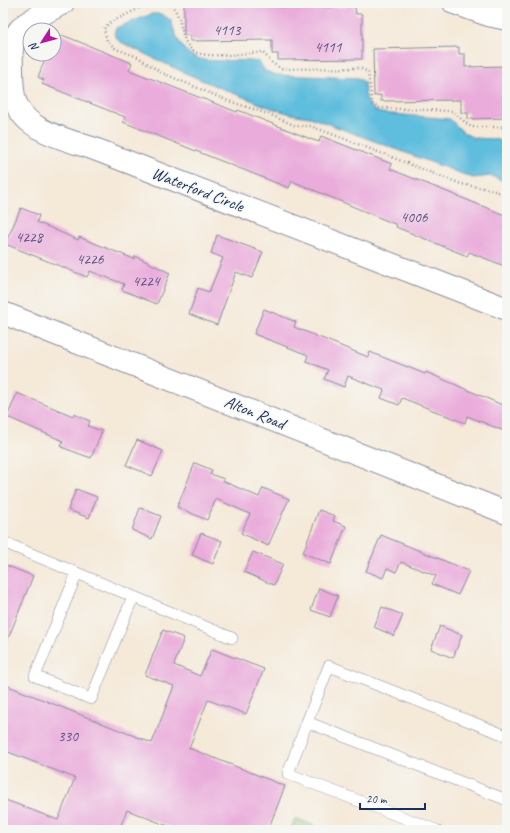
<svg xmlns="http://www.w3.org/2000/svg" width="510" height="833" font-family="Caveat,sans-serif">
  <rect width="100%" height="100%" fill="#f6f6f2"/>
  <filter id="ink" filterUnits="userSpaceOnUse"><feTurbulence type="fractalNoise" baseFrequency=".025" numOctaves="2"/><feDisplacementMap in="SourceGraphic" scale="8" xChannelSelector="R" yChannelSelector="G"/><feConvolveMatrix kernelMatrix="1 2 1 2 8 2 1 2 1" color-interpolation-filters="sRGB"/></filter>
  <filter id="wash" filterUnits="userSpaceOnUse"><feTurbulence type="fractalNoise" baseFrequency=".012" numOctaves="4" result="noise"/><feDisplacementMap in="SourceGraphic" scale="16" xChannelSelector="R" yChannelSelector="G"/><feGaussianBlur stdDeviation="0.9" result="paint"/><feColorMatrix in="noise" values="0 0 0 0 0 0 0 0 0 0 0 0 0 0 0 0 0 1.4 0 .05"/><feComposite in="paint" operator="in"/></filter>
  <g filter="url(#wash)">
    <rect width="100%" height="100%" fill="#f5e9d8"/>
    <path fill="#96c575" stroke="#587a6a" d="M295 818 326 830H291Z"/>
    <path fill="#5fbddd" stroke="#3d769e" d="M152 14H161L171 20C186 77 214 55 259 62L265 71 276 75 358 78 364 82C365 96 366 108 381 113L450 119 464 133 474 138 494 139 507 143V182L491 176 473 178 310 117C289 115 270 108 251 100 206 83 162 63 119 41L114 34 116 28Z"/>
    <g id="blocks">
      <path fill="#eaacdb" d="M184 3H276V7H355L356 14H362V59L278 60V54H272V40L190 41V35H184Z
        M62 35 132 63 129 70 237 112 238 110 313 140 319 142 321 136 392 164 390 169 507 216V267L469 252 467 256 396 227 397 225 292 181 289 188 123 122 125 117 42 84 44 80 38 77 47 54H54V40L59 42Z
        M459 47V54H465V67L507 66V118L468 119V113H461V100L381 101V95L374 96 373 49Z
        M21 208 39 215 37 222 78 240 79 237 134 259 135 256 170 273 157 304 122 290 124 284 90 271 87 277 5 244Z
        M217 235 263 252 252 278 236 272 217 325 189 314 198 288 209 292 223 258 211 253Z
        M264 309 296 322 294 327 368 357 370 352 425 374 426 372 507 407V432L467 416 465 423 402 398 399 405 381 398 384 390 348 376 344 387 324 379 328 370 306 361 308 355 254 334Z
        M17 393 73 416 74 414 90 421 88 426 102 431 91 458 61 447 63 441 7 417Z
        M137 440 163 451 152 476 126 465Z
        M195 463 212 470 210 474 224 479 223 481 259 497 263 488 289 499 268 546 241 533 250 514 216 499 207 520 177 507Z
        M76 489 97 497 89 518 68 510Z
        M140 508 161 516 152 539 132 530Z
        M319 510 335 516 333 521 346 526 331 564 303 553Z
        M201 533 222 541 213 564 192 555Z
        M381 535 469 571 458 595 432 584 436 576 401 562 396 572 387 568 383 578 366 571Z
        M253 552 283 564 274 585 244 572Z
        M3 564 33 576 4 649H3Z
        M319 588 338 596 330 617 311 610Z
        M382 607 403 615 394 636 374 627Z
        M440 626 462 635 453 658 431 649Z
        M163 630 184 638 174 665 200 676 212 649 264 669 246 714 208 700 189 748 285 786 268 830H178L127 810 119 830H3V799L58 820 75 778 3 750V684L152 743 174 686 145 675Z"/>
    </g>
  </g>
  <g filter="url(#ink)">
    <use href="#blocks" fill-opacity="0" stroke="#888c9b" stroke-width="1"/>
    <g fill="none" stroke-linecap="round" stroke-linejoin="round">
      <defs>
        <path id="lane" d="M3 542 232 638
          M77 573 35 676 91 699 133 597
          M307 722 288 774 436 830
          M507 736 329 666 307 722 507 800"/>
        <path id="street" d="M63 3C51 10 34 17 23 26 11 37 11 51 12 66 12 76 12 87 14 96 20 130 65 139 92 148L507 309
          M454 3 488 15 507 19
          M3 313 507 513"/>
      </defs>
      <use href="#lane" stroke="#888c9b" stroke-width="12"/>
      <use href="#street" stroke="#888c9b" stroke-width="24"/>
      <path stroke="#888c9b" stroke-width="2.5" stroke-dasharray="1 3" stroke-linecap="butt" d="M150 3 109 23 104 29 107 41 116 49 138 57 160 72 226 100 271 115 296 126H311L461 184 489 189 507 195
        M167 3C185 11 177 42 195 52 208 59 247 53 263 52L272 63 282 69 360 68 368 72 372 104 378 108 452 111 471 127H507"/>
      <use href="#lane" stroke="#fff" stroke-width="11"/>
      <use href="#street" stroke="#fff" stroke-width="22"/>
    </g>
  </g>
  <g text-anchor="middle" stroke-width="3" stroke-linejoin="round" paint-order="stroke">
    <g font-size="15" fill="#4f4e7d">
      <text x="227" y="35">4113</text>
      <text x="328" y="52">4111</text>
      <text x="414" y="222">4006</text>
      <text x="29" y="242">4228</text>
      <text x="90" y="264">4226</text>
      <text x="146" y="286">4224</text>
      <text x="68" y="741">330</text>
    </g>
    <g font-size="17" fill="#1b2f5e" stroke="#f6f6f2">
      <text transform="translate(198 189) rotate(21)" y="6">Waterford Circle</text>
      <text transform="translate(255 412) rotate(22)" y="6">Alton Road</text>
    </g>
  </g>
  <rect width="510" height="833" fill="none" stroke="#f6f6f2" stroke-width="16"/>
  <g transform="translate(42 42) rotate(234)"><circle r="19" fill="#f6f6f2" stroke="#9ea6b7"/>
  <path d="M0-3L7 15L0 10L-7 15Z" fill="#b5179e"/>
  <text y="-6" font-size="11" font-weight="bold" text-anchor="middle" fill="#1b2f5e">N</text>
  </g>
  <path d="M360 803v6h65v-6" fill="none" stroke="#1b2f5e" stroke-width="2"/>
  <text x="366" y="803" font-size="12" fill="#1b2f5e" stroke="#f6f6f2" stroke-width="3" paint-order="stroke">20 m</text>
</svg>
